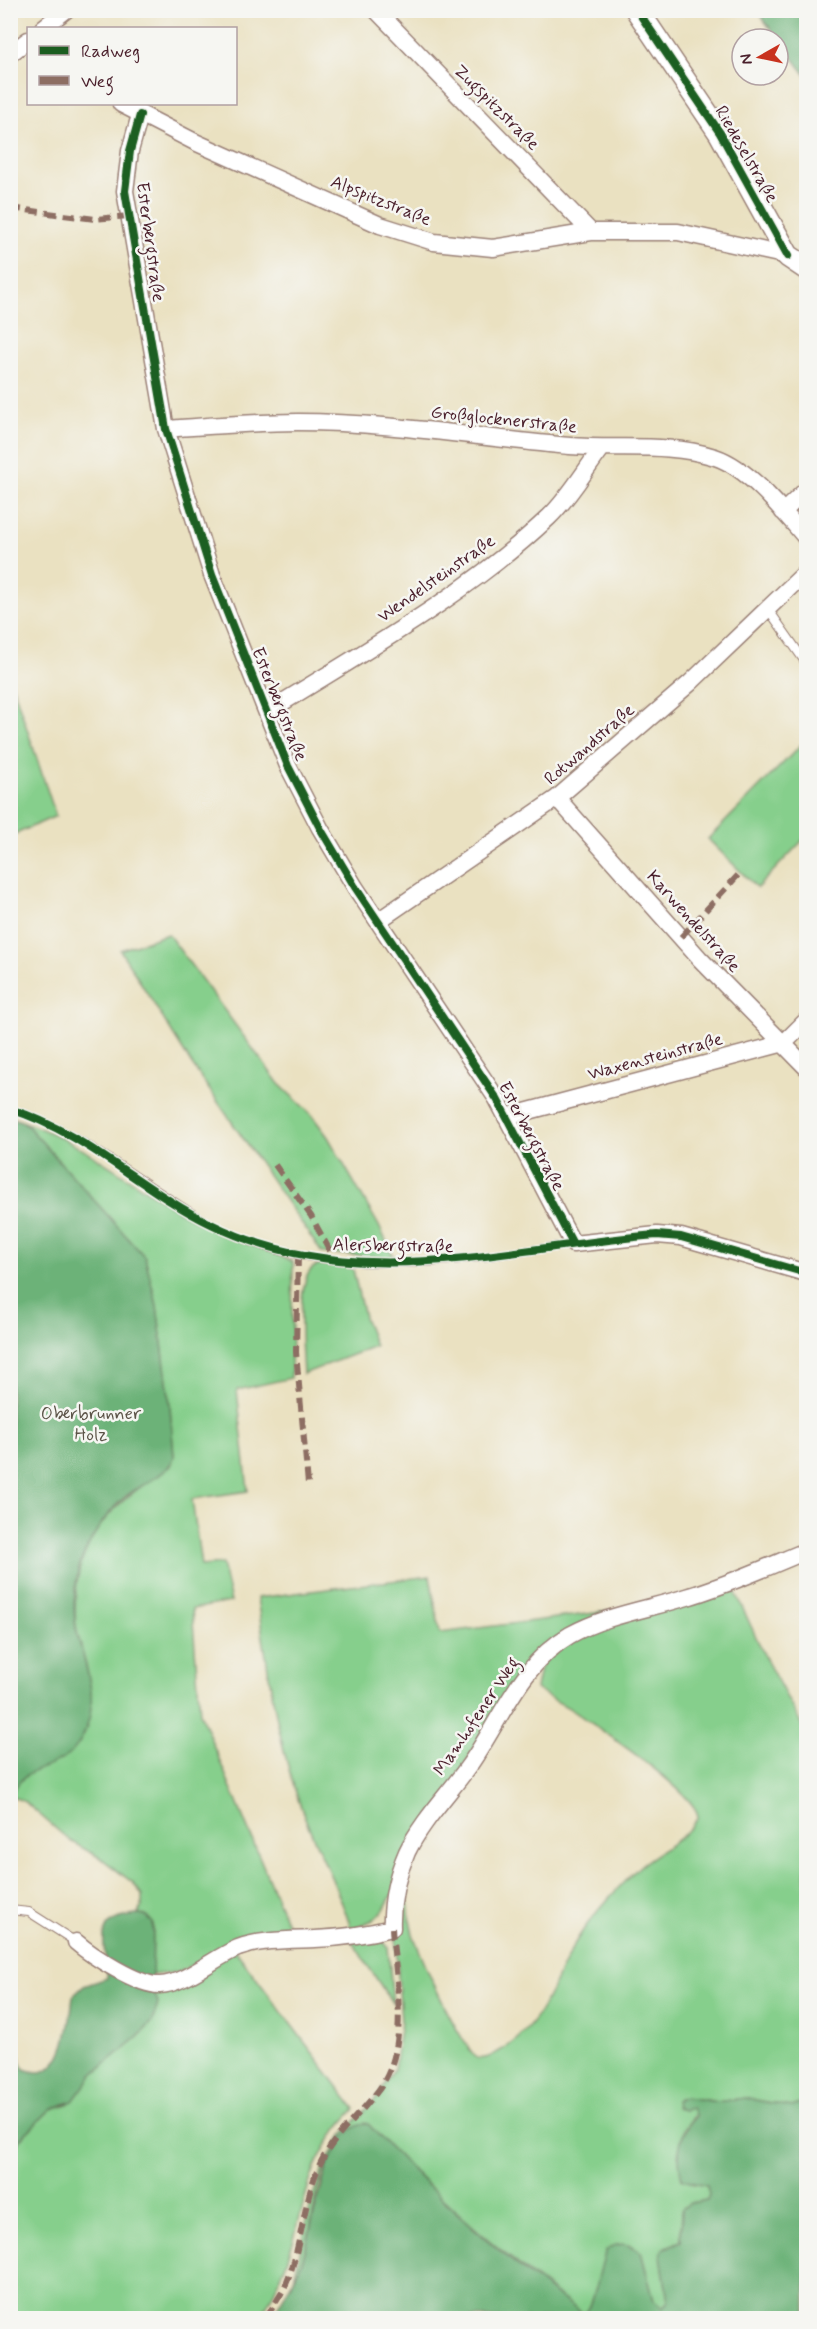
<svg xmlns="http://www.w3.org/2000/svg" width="817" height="2329" font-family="Mynerve,sans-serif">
  <rect width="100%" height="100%" fill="#f6f6f2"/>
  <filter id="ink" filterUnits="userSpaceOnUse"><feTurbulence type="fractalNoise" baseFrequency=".0167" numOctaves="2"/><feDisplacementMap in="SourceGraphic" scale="12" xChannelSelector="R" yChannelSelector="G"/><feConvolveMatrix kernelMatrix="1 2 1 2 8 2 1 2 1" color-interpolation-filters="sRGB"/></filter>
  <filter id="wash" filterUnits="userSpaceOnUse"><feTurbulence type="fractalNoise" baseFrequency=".008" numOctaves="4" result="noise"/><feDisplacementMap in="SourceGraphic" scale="24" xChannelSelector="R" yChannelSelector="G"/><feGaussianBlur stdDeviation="1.35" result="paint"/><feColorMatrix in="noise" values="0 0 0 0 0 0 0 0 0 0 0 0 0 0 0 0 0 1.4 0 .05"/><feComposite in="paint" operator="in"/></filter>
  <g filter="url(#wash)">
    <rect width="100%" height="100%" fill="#eae1c1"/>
    <path fill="#86cf8c" stroke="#68775c" stroke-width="1.5" d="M11 681 56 816 11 836H10Z
      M804 742 806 745V837L757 888 708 839Z
      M168 934 279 1084 311 1114 328 1137 379 1226 394 1258 322 1253 191 1063 120 950Z
      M24 1122C91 1146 135 1187 195 1220 227 1238 261 1246 293 1262L291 1378 237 1390 248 1491 192 1499 201 1566 222 1564 231 1602 192 1609 200 1713 291 1933 232 1942 179 1972 152 1975 153 1923 145 1915 138 1914 142 1907V1895L133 1883 102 1859 70 1841 25 1802 11 1796C23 1759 73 1772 87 1725 97 1692 85 1664 77 1632 74 1619 75 1605 76 1591 81 1534 117 1500 163 1472L171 1466 174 1457 169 1396 157 1306 145 1257Z
      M352 1265 364 1317 375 1346 303 1374C302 1354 295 1278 314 1267 324 1262 340 1265 352 1265Z
      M430 1576 440 1633 633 1608 561 1635 478 1741 383 1911 373 1920 351 1929C339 1888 317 1850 302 1810 277 1743 268 1669 257 1598Z
      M733 1587 768 1663 806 1733V2102L792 2107 745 2098 717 2102 702 2099H678L676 2108 684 2110 692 2107 696 2113 684 2129 678 2155 690 2182 707 2185 709 2195 707 2200 690 2203 682 2209 681 2241 666 2247 662 2260 668 2301 663 2309 654 2301 641 2252 630 2245 606 2251C601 2265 594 2304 587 2312L582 2313C504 2257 433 2194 368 2124L364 2123C354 2133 342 2143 334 2154 310 2186 315 2241 294 2279L312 2198 324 2165 343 2134 376 2099 394 2069 401 2022 396 1942 400 1903 408 1901C409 1912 410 1924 413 1934 423 1962 457 2039 477 2058 485 2060 491 2056 498 2052 545 2028 553 1976 580 1935 593 1914 622 1883 640 1866 659 1850 687 1839 698 1816 694 1791 597 1727 572 1710 561 1703 548 1698 536 1689L541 1663 574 1638Z
      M380 1938 388 1947 393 2004 351 1940Z
      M235 1950 355 2109C302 2164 310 2197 286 2263 280 2282 270 2300 261 2317L11 2318 10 2158 20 2139 51 2109 68 2104 93 2074 138 2037 152 2022 158 2003 152 1986Z"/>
    <path fill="#6cb278" stroke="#5b6852" stroke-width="1.5" d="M757 11H806V75L802 70Z
      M10 1117 24 1122 145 1257 157 1306 169 1396 174 1457C167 1477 140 1484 125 1497 107 1512 95 1531 85 1552 75 1573 72 1605 76 1628 83 1662 99 1691 87 1726 69 1780 27 1755 11 1796Z
      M138 1914 145 1915 153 1923 152 1986 158 2003 152 2022 138 2037 93 2074 73 2101 51 2109 20 2139 11 2158V2046L16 2050 24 2069C66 2087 70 2021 73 1996L84 1986 107 1978C109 1960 94 1930 115 1920 123 1916 131 1917 138 1914Z
      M684 2097 717 2102 745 2098 792 2107 806 2102V2318H272C281 2299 295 2281 302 2262 313 2232 325 2122 368 2124 432 2193 504 2261 584 2314 595 2306 599 2267 606 2251 617 2240 630 2244 641 2252L654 2301 663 2308 668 2301 661 2255 663 2249 681 2241 682 2209 690 2203 707 2200 709 2195 707 2185 682 2179C676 2154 678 2134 696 2116L692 2108 684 2110 677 2108 676 2101Z"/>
  </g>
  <g filter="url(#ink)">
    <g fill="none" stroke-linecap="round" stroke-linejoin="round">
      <defs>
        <path id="lane" d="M768 609 806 663
          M10 1109C84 1132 141 1185 207 1222 319 1284 454 1262 573 1244
          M10 1910 29 1912 76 1942"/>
        <path id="street" d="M376 10 591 232
          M43 28 66 10
          M10 54 28 40
          M121 104 195 142 380 225 434 242 493 248 591 232H678L788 256
          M140 115 130 151 125 191 166 429 212 575 288 766 320 828 355 887 497 1099 573 1244 657 1235 681 1237 806 1273
          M166 429C210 426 254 422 298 422 389 422 480 438 570 446 619 450 668 442 715 457 749 468 784 512 806 538
          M783 512 806 490
          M267 712C363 652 467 595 549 517 569 498 585 470 602 448
          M557 798 700 959 806 1067
          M378 921 557 798 690 683 806 572
          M506 1117 784 1043 806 1021
          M76 1942C92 1956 139 1986 160 1985 185 1984 215 1957 238 1948 263 1939 289 1940 315 1939 340 1938 368 1934 392 1928 391 1902 397 1875 407 1852 422 1821 448 1795 468 1767 500 1722 520 1664 570 1635 606 1615 649 1609 687 1597 728 1585 767 1567 806 1551"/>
        <path id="secondary" d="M637 10 720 133 788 256 806 268"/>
      </defs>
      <use href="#lane" stroke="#9a8076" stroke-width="10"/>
      <use href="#street" stroke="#9a8076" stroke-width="19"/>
      <use href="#secondary" stroke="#9a8076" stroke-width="25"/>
      <use href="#lane" stroke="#fff" stroke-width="8"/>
      <use href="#street" stroke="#fff" stroke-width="16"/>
      <use href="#secondary" stroke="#fff" stroke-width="22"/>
      <path stroke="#8d6e63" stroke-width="6" stroke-dasharray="12 6" stroke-linecap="butt" d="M10 208 95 219 129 216
        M806 745V744
        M681 937 741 872
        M275 1165 311 1216 335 1260
        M298 1255 296 1352 308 1484
        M267 2318C272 2306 282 2295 287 2282 302 2244 303 2201 320 2164 334 2135 358 2117 377 2092 412 2047 395 1980 392 1928"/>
      <defs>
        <path id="cycleway" d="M637 10 720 133 788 256
          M140 115 130 151 125 191 166 429 212 575 288 766 320 828 355 887 497 1099 573 1244
          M10 1109C87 1133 141 1190 211 1224 355 1296 506 1247 657 1235L681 1237 806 1273"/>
      </defs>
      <use href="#cycleway" stroke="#f6f6f2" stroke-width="11"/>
      <use href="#cycleway" stroke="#1b5e20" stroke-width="8"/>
    </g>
  </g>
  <g text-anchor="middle" stroke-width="5" stroke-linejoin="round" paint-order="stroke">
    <g font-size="18" fill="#4a1f2b" stroke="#f6f6f2">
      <text transform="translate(497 107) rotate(45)" y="6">Zugspitzstraße</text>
      <text transform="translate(747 154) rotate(60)" y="6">Riedeselstraße</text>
      <text transform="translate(381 200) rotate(22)" y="6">Alpspitzstraße</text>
      <text transform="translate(151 242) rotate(82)" y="6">Esterbergstraße</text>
      <text transform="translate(504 419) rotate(6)" y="6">Großglocknerstraße</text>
      <text transform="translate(436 578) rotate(-35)" y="6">Wendelsteinstraße</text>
      <text transform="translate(280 704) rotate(68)" y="6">Esterbergstraße</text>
      <text transform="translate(589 744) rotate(-41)" y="6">Rotwandstraße</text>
      <text transform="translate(694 921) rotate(48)" y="6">Karwendelstraße</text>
      <text transform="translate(655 1056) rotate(-15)" y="6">Waxensteinstraße</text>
      <text transform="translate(532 1136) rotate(62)" y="6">Esterbergstraße</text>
      <text transform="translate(393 1245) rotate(1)" y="6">Alersbergstraße</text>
      <text transform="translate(476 1716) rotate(-56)" y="6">Mamhofener Weg</text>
    </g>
    <g font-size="18" fill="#5c5448" stroke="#f6f6f2">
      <text x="91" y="1419">Oberbrunner<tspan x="91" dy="21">Holz</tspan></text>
    </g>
  </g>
  <rect width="817" height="2329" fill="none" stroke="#f6f6f2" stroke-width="36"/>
  <rect x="27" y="27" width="210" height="78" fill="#f6f6f2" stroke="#b1a0a2" stroke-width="1.5"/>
  <rect x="39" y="46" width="30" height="9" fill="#1b5e20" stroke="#b1a0a2" stroke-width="1.5"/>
  <text x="81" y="57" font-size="18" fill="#4a1f2b">Radweg</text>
  <rect x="39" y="76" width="30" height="9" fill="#8d6e63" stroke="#b1a0a2" stroke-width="1.5"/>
  <text x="81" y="87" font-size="18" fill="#4a1f2b">Weg</text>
  <g transform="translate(760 57) rotate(261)"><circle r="28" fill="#f6f6f2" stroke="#b1a0a2" stroke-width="1.5"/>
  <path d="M0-4.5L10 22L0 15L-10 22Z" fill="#c8321e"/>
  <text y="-9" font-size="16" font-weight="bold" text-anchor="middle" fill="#4a1f2b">N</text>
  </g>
</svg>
